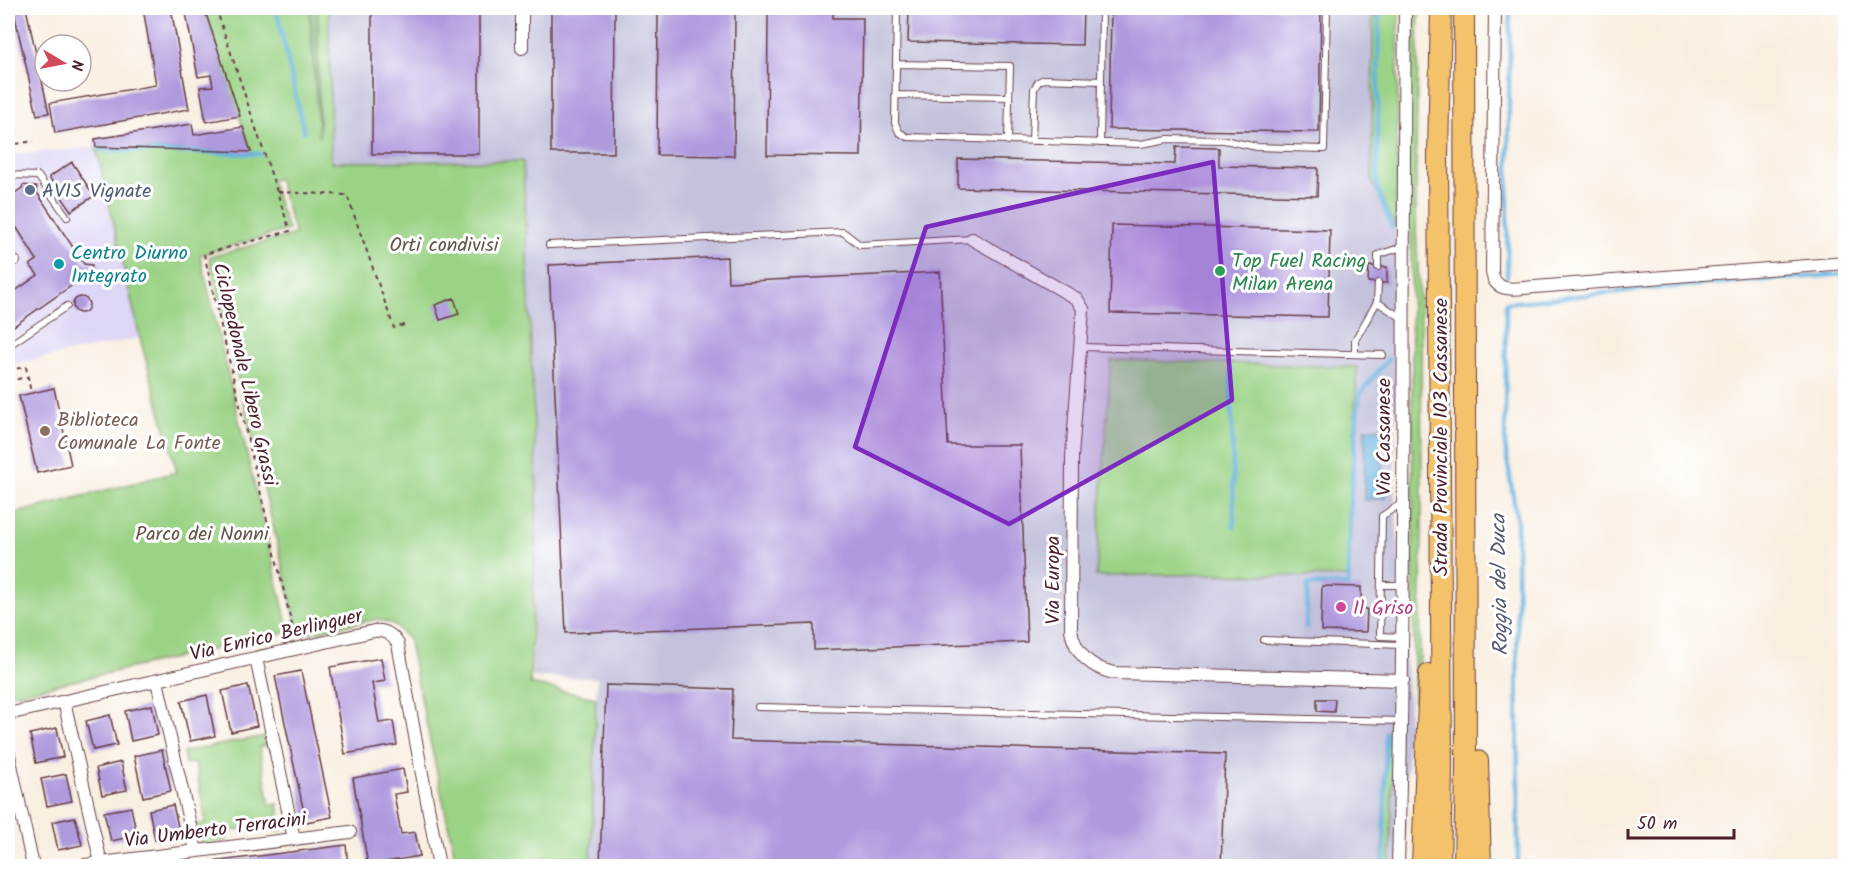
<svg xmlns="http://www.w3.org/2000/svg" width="1853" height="874" font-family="Kalam,sans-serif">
  <rect width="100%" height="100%" fill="#fff"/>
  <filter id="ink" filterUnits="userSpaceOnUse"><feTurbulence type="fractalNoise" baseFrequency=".0167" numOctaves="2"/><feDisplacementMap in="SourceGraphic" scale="12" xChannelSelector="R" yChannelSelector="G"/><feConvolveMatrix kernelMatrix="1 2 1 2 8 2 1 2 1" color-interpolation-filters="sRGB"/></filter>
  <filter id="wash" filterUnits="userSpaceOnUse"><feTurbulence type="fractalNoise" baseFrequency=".008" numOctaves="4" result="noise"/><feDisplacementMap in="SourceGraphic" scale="24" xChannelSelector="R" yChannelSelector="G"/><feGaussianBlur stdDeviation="1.35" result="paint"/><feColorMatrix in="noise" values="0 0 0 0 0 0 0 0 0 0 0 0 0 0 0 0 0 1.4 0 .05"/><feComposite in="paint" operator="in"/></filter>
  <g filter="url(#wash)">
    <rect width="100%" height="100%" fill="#f9efe1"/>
    <path fill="#dfd5f5" d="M96 147 140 338 8 365V155Z"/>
    <path fill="#c3c1db" d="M329 8H1373L1372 181 1396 228 1395 499 1409 704 1404 866H591L597 678 532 677 537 493 523 161 331 162Z"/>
    <path fill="#9bd386" stroke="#727958" stroke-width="1.5" d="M204 8H329L331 162 523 161 537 493 530 684 596 698 591 866H457L408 638 393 624 377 619 299 635 209 257 295 234 278 178 271 181 288 230 200 255 289 632 16 694 8 690V515L177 472 140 338 96 147 251 152Z
      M1373 8H1399L1396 228 1372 182Z
      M1409 8H1419L1416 149V229L1421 326 1422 530 1419 701H1414L1411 234 1405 227Z
      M1111 360 1357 367 1347 577 1225 574 1096 576Z
      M1385 732 1394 733 1390 866H1382Z
      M265 736 267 745 259 747 270 805 278 804 282 830 274 831 272 823 226 832 227 841 200 846 196 825 206 823 195 763 185 764 183 752Z"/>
    <path fill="#7cb573" stroke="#636a4f" stroke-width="1.5" d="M309 8H318L319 137Z"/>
    <path fill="#66b3df" stroke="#586985" stroke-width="1.5" d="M1386 428 1381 456 1386 498 1364 500 1365 429Z"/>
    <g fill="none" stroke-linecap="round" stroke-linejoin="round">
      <path stroke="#66b3df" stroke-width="4.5" d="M276 8 304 132
        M1379 8 1377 186 1392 228
        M101 150 261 154
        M1507 276 1510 8
        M1231 370 1234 526
        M1306 627 1308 585H1348L1350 501 1358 406 1360 394 1388 359
        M1384 866 1386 734
        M1518 866 1517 521 1505 445 1506 303 1647 289 1846 274"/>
    </g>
    <g id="blocks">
      <path fill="#b09ade" d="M13 8H26L49 113 37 115Z
        M143 8H171L189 109 55 133 50 103 156 85Z
        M185 8H204L240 116 206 122 200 87 213 86 211 75 198 77Z
        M372 8H479V154H372Z
        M551 8H615L614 153H551Z
        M658 8H735L734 156 657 155Z
        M768 8H833V18H863L861 156 767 155Z
        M909 8H1083L1082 45 908 42Z
        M1111 8H1321L1319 132 1109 129Z
        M9 98 16 135 8 137V98Z
        M192 124 194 135 243 127 251 152 96 147 95 139Z
        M1176 147 1219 148V166L1318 168 1317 196 958 188V159L1175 164Z
        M72 162 94 196 71 211 49 177Z
        M23 185 37 187 36 191 84 264 92 265 90 280 81 279 8 330V296L38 275 30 265 37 260 17 228 8 235V198L22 188Z
        M1112 225 1330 230 1328 317 1110 313Z
        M727 257 728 282 940 272 948 445H1020L1027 642 814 650V624L566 633 549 265Z
        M1369 266 1387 267V283L1368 282Z
        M73 305a8 8 0 1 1 16 0a8 8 0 1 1-16 0Z
        M454 298 459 314 440 320 435 305Z
        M54 388 71 465 37 473 19 396Z
        M1322 586 1361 587V609H1367L1366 632 1321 631Z
        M381 658 385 681 372 683 379 723 393 721 397 745 345 754 330 667Z
        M301 671 332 817 306 822 275 676Z
        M248 685 257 726 231 732 222 691Z
        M606 685 733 689 731 740 1225 754 1221 866H600Z
        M207 695 215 736 190 741 181 701Z
        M1317 699H1335L1334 712 1317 711Z
        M152 705 158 735 131 741 125 711Z
        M110 715 117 745 93 750 86 721Z
        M57 728 63 757 36 763 30 734Z
        M162 750 171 791 143 797 134 756Z
        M121 762 127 790 102 795 96 768Z
        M403 769 407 792 394 794 401 834 415 832 420 856 368 865 353 778Z
        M66 774 72 801 47 806 41 779Z
        M173 805 180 835 155 840 149 810Z
        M131 807 137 836 111 841 104 812Z
        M75 817 82 845 58 850 52 822Z
        M346 845 348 866H188L187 865Z"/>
    </g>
  </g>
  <g filter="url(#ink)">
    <use href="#blocks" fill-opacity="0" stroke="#643e46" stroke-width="1.5"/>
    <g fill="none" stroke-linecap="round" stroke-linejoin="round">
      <defs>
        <path id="service" d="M897 8 895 123 899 132 907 137 1141 144 1168 139 1224 140 1257 147 1324 149 1327 8
          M896 64 1010 66 1008 141
          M1101 81 1102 8
          M895 95 1009 97
          M1032 141 1034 89 1038 82 1044 79 1101 81 1100 143
          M8 175 38 176 67 217
          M549 245 843 232 860 245 972 239
          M1378 267V255L1402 247
          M1378 283 1377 302 1402 318
          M8 346 67 306
          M1081 347 1383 355
          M1355 354V340L1377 302
          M1402 503 1382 516 1380 636 1403 637
          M1381 585H1403
          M1264 640 1402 645
          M758 707 1402 721"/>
        <path id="pedestrian" d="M8 260 16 261"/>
        <path id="minor" d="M522 8V48
          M1495 8 1492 272C1495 295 1518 288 1535 287L1846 263
          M972 239 1077 299 1083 309 1072 457 1071 630C1075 654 1092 669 1115 673L1403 680
          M256 658 294 839
          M157 681 196 851
          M64 701 101 863
          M8 714 374 631C385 630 392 634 398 644L439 866
          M8 751 33 866
          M85 865 350 832
          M1398 866C1406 580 1402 294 1405 8"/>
        <path id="trunk" d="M1478 761 1481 866
          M1422 866 1429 674
          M1440 866 1442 769 1438 156 1441 8
          M1464 866 1466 769 1464 8"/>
      </defs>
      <use href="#service" stroke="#643e46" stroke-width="8"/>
      <use href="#pedestrian" stroke="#643e46" stroke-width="10"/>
      <use href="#minor" stroke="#643e46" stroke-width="14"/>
      <use href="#trunk" stroke="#643e46" stroke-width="22"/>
      <path stroke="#643e46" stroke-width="2" stroke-dasharray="4.5 4.5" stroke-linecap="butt" d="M216 8 290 231 204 254 294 634
        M16 144 34 141
        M278 192 347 195 394 328 404 325
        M8 370 26 367 31 393
        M8 381 28 377
        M311 623 313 633
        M204 643 207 656"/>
      <use href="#service" stroke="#fff" stroke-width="6"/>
      <use href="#pedestrian" stroke="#fff" stroke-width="8"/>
      <use href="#minor" stroke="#fff" stroke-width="12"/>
      <use href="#trunk" stroke="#f3c26a" stroke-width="20"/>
    </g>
  </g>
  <path fill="#7b2cbf" fill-opacity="0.2" stroke="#7b2cbf" stroke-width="4.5" stroke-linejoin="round" d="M1213 162 1232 400 1009 524 855 447 926 227Z"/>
  <circle fill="#5c6f8a" stroke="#fff" stroke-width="2" cx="30" cy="190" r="6"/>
  <circle fill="#0f9aa8" stroke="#fff" stroke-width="2" cx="59" cy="264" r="6"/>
  <circle fill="#2e9e5b" stroke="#fff" stroke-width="2" cx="1220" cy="271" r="6"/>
  <circle fill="#8d6e63" stroke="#fff" stroke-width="2" cx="45" cy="431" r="6"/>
  <circle fill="#d1479c" stroke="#fff" stroke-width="2" cx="1341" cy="607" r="6"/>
  <g text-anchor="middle" stroke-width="6" stroke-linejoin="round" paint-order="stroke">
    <g font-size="20" fill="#4e5e75" stroke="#fff" text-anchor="start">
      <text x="42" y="197">AVIS Vignate</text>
    </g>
    <g font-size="20" fill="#625546" stroke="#fff">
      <text x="444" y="251">Orti condivisi</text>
      <text x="202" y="540">Parco dei Nonni</text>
    </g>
    <g font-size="20" fill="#0d838f" stroke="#fff" text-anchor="start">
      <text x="71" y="259">Centro Diurno<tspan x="71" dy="23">Integrato</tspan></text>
    </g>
    <g font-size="20" fill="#27864d" stroke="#fff" text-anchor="start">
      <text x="1232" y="267">Top Fuel Racing<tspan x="1232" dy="23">Milan Arena</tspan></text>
    </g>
    <g font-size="20" fill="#4a1f2b" stroke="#fff">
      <text transform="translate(246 374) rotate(77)" y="7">Ciclopedonale Libero Grassi</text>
      <text transform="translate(1383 437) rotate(-90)" y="7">Via Cassanese</text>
      <text transform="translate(1440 437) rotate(-90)" y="7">Strada Provinciale 103 Cassanese</text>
      <text transform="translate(1052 580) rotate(-90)" y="7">Via Europa</text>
      <text transform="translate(276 634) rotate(-13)" y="7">Via Enrico Berlinguer</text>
      <text transform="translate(215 829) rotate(-7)" y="7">Via Umberto Terracini</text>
    </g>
    <g font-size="20" fill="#785e54" stroke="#fff" text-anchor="start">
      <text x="57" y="426">Biblioteca<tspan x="57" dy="23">Comunale La Fonte</tspan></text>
    </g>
    <g font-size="20" fill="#b23c85" stroke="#fff" text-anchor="start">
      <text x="1353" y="614">Il Griso</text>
    </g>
    <g font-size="21" font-style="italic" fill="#555a73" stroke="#fff">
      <text transform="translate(1499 585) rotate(-91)" y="7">Roggia del Duca</text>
    </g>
  </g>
  <rect width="1853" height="874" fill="none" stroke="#fff" stroke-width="30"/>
  <g transform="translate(63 63) rotate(100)"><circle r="28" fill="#ffffff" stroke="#b7a5aa" stroke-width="1.5"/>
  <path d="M0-4.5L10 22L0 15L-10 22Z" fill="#d1495b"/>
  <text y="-9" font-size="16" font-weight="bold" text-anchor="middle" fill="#4a1f2b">N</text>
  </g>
  <path d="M1628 829v9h106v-9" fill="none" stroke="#4a1f2b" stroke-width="3"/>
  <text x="1637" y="829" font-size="18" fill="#4a1f2b" stroke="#ffffff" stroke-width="4.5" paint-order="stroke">50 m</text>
</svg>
